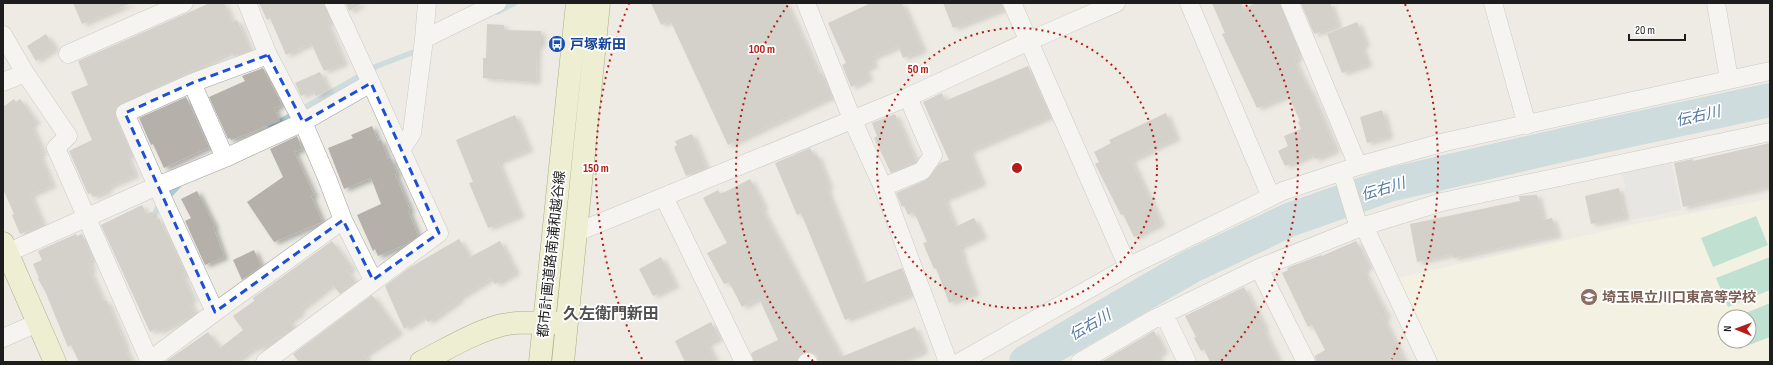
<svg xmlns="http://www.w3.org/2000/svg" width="1773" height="365" font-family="'Sofia Sans Condensed','Noto Sans JP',sans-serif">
  <defs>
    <filter id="shadow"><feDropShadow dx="4.5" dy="2.5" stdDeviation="2" flood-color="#0004"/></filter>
  </defs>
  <rect width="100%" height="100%" fill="#edebe4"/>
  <path fill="#fafbdf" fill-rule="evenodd" d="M1770 199V362H1439L1398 278 1641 223ZM1725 317H1749V341H1725Z"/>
  <path fill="#8ad4bb" d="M1756 216 1768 245 1713 267 1701 238Z
    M1770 257V290L1728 307 1716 278Z
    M1770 303V337L1744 347 1741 341H1749V317H1736Z"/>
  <path fill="#e1e1e1" d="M1671 161 1682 210 1632 220 1622 172Z"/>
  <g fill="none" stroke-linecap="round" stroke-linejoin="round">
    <path stroke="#a9cad6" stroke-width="5.5" d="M497 12 515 3
      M271 127 377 66 419 50
      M151 222 158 207 179 185"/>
    <path stroke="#a9cad6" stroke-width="34" d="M1026 362 1190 267 1289 220 1389 185 1593 138 1770 100"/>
  </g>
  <path fill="#b6b0aa" filter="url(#shadow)" d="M73 3H131L82 24Z
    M210 3H224L232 22 237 20 250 50 234 56 232 53 227 54 117 107 115 111V117L132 154 127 156 135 175 107 187 108 190 93 197 91 193 88 194 69 151 92 140 71 92 88 85 78 61Z
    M259 3H324L331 20 327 23 344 63 324 71 311 43 286 55 270 18 267 20Z
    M346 3H363L349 11Z
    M651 3H786L819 74 822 73 832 96 728 145 670 20 661 25Z
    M871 3H902L923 50 903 58 898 46 871 58 874 65 865 69 869 78 851 87 842 65 846 63 828 23Z
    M943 3H1002L1003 9 953 28Z
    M1212 3H1241L1243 9 1256 3H1280L1298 49 1296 50 1299 58 1294 60 1308 89 1309 88 1336 150 1315 159 1313 154 1285 166 1278 151 1288 146 1284 136 1301 129 1298 122 1300 121 1288 95 1257 108 1222 34 1225 33Z
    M1301 3H1330L1338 26 1314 34Z
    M1357 22 1366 44 1361 46 1368 64 1342 73 1327 34Z
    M487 24 504 25V30L541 31V45H537L536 82 483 78V58H486Z
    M46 34 55 48 36 61 27 46Z
    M1028 66 1050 116 969 151 982 183 944 199 955 227 974 218 983 236 959 247 963 257 962 258 975 293 949 303 936 268 934 269 923 243 927 242 914 212 908 215 904 206 902 207 896 193 926 180 940 163 949 160 923 102 942 93 945 101Z
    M263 68 282 105 274 108 280 121 231 140 230 138 228 139 209 97 245 81 242 76Z
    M320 72 329 90 316 96 313 91 301 96 295 83Z
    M186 97 209 147 164 168 153 144 151 145 139 118Z
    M14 99 16 102 20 99 36 121 31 125 43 153 39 154 52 185 30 195 43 225 20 234 12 215 14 214 3 189V107Z
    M1382 110 1389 136 1367 143 1360 117Z
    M1166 113 1176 138 1149 150 1150 151 1131 160 1161 223 1134 237 1123 214 1121 215 1095 164 1099 162 1094 152 1111 143 1109 140Z
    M895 114 916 162 891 173 874 138 877 136 872 123Z
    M515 115 529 149 498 162 520 215 488 228 469 183 473 182 456 140Z
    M372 126 378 141 381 140 388 159 390 157 397 173 395 174 410 210 408 211 418 236 407 244 378 256 375 249 373 251 357 215 381 204 371 178 344 189 328 148 353 138 351 135Z
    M692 134 706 168 686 176 674 147 677 145 675 141Z
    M297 136 302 149 294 152 314 195 311 196 322 222 274 242 247 202 283 177 270 149Z
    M1770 143V186L1683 207 1674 163 1693 159V161Z
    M810 148 814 156 817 155 829 186 826 187 831 201 864 283 902 268 911 294 845 320 801 213 797 215 775 163Z
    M750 179 764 207 761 208 841 357 915 327 924 351 898 362H818L817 356 813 353 808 352 801 353 798 357 797 362H754L751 353 778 340 759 298 742 307 729 282 724 284 707 253 727 243 703 198 718 190 720 193 725 192Z
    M1619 188 1625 217 1591 224 1585 196Z
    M197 191 215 227H213L224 257 205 265 185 221 191 218 181 199Z
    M1537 195 1543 220 1552 218 1557 235 1453 258 1452 254 1417 262 1410 224 1520 201 1519 196Z
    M142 205 146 214 152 212 156 220 159 218 164 230 165 229 186 274 182 275 193 299 189 301 195 314 158 332 157 329 150 332 101 225Z
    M76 234 77 236 82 234 93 259 89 260 92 269 89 270 103 302 106 300 125 345 124 346 131 362H79L71 345 68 347 45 291 38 279 39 278 33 264 42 260 38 251Z
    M459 239 470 257 500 241 516 272 495 284 491 278 458 298 459 300 428 322 424 316 404 329 385 286 409 268Z
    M332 241 352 268 347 271 355 282 340 294 332 284 299 310 301 312 289 321 294 328 281 337 280 335 260 349 259 346 254 349 253 348 235 362H165L208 332 220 348 243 330 233 316 254 301 253 298Z
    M1356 241 1369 267 1363 270 1387 316 1383 318 1405 362H1316L1315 356 1325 350 1312 325 1308 327 1282 273 1288 270 1287 268 1321 255 1322 256Z
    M254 250 261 266 242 280 233 260Z
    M661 257 675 285 653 296 639 269Z
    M1244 287 1265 328 1263 329 1279 362H1210L1204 349 1201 351 1194 338 1196 337 1185 316Z
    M372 295 399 332 364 355 369 362H299L293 354Z
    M711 322 719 338 707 344 716 362H685L675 341Z
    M1154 331 1164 351 1157 355 1160 362H1101Z"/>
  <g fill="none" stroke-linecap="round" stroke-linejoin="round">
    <defs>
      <path id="street" d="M247 3 268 55 303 122 327 178 343 220
        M334 3 371 83
        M806 3 852 119 883 187 948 362
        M1012 3 1128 267
        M1189 3 1271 197
        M1290 3 1358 166
        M1493 3 1527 125
        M1716 3 1729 79
        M3 35 25 73 68 136 56 148 150 362
        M424 39 427 3
        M68 54 184 3
        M3 82 25 73
        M192 83 225 158
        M1342 172 1359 228
        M883 187 922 171 933 155 908 97
        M664 197 744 362
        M1364 226 1428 362
        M575 233 908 97 1029 41 1116 3
        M7 253 157 186 125 113 192 83 268 55
        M1259 268 1306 362
        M215 312 343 220 373 280
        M1164 314 1187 362
        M3 338 37 323
        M149 361 215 312 157 186 225 158 303 122 371 83 401 150
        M265 362 439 233 401 150 412 133 424 39 497 3
        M807 362H808
        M960 362 1128 267 1283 191 1358 166 1445 142 1770 71
        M1080 362 1152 320 1259 268 1364 226 1442 202 1770 132"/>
      <path id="secondary" d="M3 243 55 362
        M421 362C447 349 474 332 502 325 520 321 539 323 557 323
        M540 362 577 3
        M563 362 599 3"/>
    </defs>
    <use href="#street" stroke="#a1a1a1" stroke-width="19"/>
    <use href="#secondary" stroke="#5b6810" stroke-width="23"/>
    <use href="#street" stroke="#fff" stroke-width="18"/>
    <use href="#secondary" stroke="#edf2bd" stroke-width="22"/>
  </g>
  <path d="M0 0H1773V365H0ZM268 55 303 122 371 83 439 233 373 280 343 220 215 312 125 113 192 83Z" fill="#edebe4" fill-opacity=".55" fill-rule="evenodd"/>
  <path fill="none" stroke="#1d4ed8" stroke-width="3" stroke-dasharray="8 5" stroke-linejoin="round" d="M268 55 303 122 371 83 439 233 373 280 343 220 215 312 125 113 192 83Z"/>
  <g fill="none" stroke="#b51c15" stroke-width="2" stroke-dasharray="2 4">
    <circle cx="1017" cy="168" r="140"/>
    <path d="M813 361A281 281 0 0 1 788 5M1246 5A281 281 0 0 1 1221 361"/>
    <path d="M642 359A421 421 0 0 1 629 4M1405 4A421 421 0 0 1 1392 359"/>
  </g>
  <defs>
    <symbol id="bus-disc" viewBox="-11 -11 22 22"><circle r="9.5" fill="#1a4fb4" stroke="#fff"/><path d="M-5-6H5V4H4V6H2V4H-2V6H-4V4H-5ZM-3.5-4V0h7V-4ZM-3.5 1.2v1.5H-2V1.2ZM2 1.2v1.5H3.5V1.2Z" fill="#fff"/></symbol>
    <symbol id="school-disc" viewBox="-11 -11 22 22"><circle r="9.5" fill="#8d6e63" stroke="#fff"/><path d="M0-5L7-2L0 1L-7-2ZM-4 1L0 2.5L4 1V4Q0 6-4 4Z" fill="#fff"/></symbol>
  </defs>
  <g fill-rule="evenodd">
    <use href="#bus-disc" x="547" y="34" width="20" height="20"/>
    <use href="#school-disc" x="1579" y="287" width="20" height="20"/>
  </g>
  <g text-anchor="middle" stroke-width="3.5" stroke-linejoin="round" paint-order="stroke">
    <g font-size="14" font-weight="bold" fill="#164399" stroke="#fff" text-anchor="start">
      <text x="570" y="49">戸塚新田</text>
    </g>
    <g font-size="14" fill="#1d1d1d" stroke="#fff">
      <text transform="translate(551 254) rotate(-84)" y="5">都市計画道路南浦和越谷線</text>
    </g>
    <g font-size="14" font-weight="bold" fill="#785e54" stroke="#fff" text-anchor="start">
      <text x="1602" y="302">埼玉県立川口東高等学校</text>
    </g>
    <g font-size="15" font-style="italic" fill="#5478a2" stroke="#fff">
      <text transform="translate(1698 116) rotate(-13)" y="5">伝右川</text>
      <text transform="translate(1383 189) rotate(-17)" y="5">伝右川</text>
      <text transform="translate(1090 325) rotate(-30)" y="5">伝右川</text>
    </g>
    <g font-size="16" font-weight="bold" fill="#505050" stroke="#fff">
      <text x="611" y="319">久左衛門新田</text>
    </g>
  </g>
  <circle cx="1017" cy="168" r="6" fill="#b51c15" stroke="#fff" stroke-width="2"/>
  <g font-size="12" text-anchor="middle" font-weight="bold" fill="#b51c15" stroke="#fff" stroke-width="3.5" stroke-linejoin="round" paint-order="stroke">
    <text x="762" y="53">100 m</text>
    <text x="918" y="73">50 m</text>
    <text x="596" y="172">150 m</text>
  </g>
  <rect width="1773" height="365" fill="none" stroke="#1d1d1d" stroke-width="8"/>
  <g transform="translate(1737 329) rotate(271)"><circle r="19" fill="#ffffff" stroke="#a5a5a5"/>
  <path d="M0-3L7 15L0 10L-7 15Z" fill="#b51c15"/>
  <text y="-6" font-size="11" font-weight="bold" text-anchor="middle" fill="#1d1d1d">N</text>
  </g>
  <path d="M1629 34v6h56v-6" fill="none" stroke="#1d1d1d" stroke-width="2"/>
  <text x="1635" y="34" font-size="12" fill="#1d1d1d" stroke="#ffffff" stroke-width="3" paint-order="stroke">20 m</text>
</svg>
